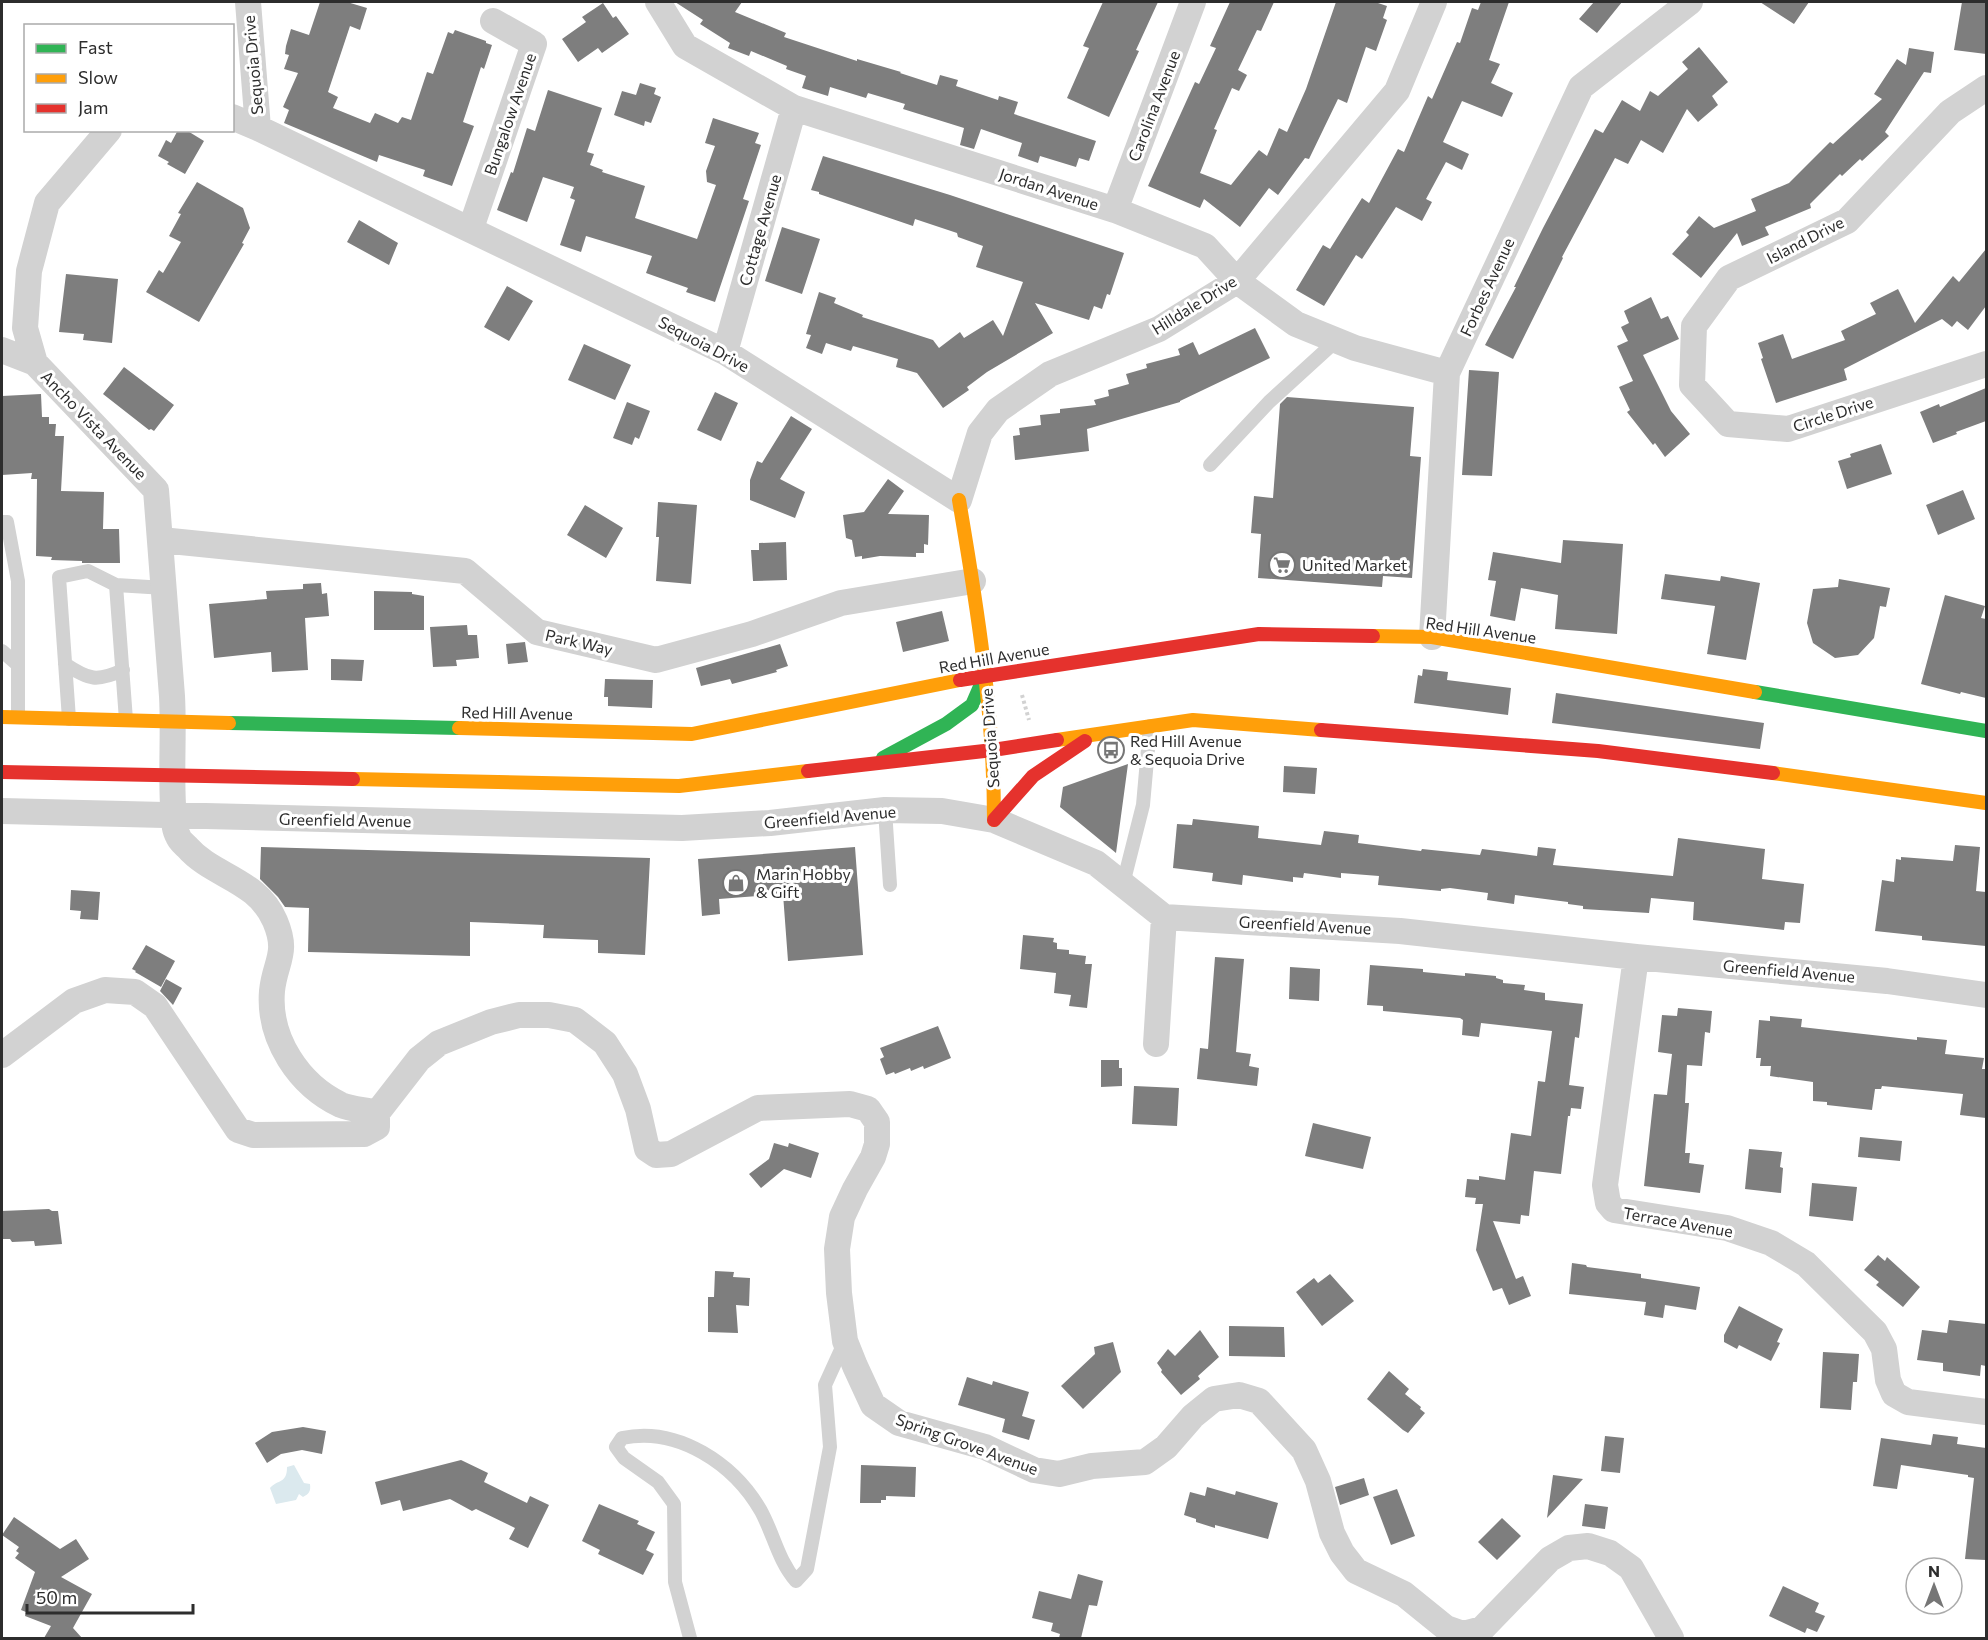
<svg xmlns="http://www.w3.org/2000/svg" width="1988" height="1640" font-family="Commissioner,sans-serif">
  <rect width="100%" height="100%" fill="#fff"/>
  <path fill="#dbe9ee" d="M294 1465 304 1483 310 1484C311 1491 309 1494 303 1497L299 1494 296 1500 276 1504 270 1488C278 1479 287 1484 287 1467Z"/>
  <path fill="#7e7e7e" d="M320 2H347L367 8 360 30 350 26 328 92 338 97 333 108 370 123 375 113 398 123 402 117 411 120 427 72 433 74 448 32 453 34 455 30 486 41V43L492 45 484 69 481 67 463 122 474 126 452 186 423 176 425 170 379 155 377 162 284 123 289 110 283 107 298 73 284 69 289 55 285 54 286 46 291 29 309 35Z
    M675 2H742L735 12 786 33 784 37 857 61V59L901 72 900 73 937 85 940 75 958 80 956 86 998 100 999 96 1018 102 1014 114 1096 141 1089 161 1079 158 1076 167 1040 156 1038 163 1018 156 1022 143 981 129 974 149 960 145 964 128 903 109 905 104 868 93 866 98 830 87 828 96 802 88 806 76 786 69 787 66 751 51 749 56 728 48 730 43 700 24 703 20Z
    M1103 2H1158L1136 50 1139 51 1109 117 1067 98 1089 48 1083 46Z
    M1230 2H1274L1261 31 1257 30 1238 70 1247 75 1239 91 1232 88 1214 129 1217 130 1200 173 1231 185 1259 150 1267 156 1279 128 1287 132 1306 89 1336 2H1375L1387 6 1383 18 1387 20 1376 51 1366 47 1347 103 1338 99 1309 159 1305 158 1278 195 1269 188 1240 227 1204 199 1200 208 1148 186 1195 82 1199 84 1216 48 1210 46Z
    M1481 2H1509L1489 60 1500 64 1491 83 1513 93 1502 117 1462 101 1443 142 1469 154 1462 170 1446 162 1426 199 1432 202 1422 221 1396 207 1362 259 1356 255 1324 306 1296 290 1323 245 1330 249 1362 198 1369 203 1398 149 1404 152 1428 96 1432 99 1457 42 1460 43 1472 8 1478 10Z
    M1594 2H1622L1597 33 1579 19Z
    M1760 2H1809L1794 24Z
    M1962 2H1986V54L1954 50Z
    M603 3 613 18 616 16 629 34 602 53 598 48 578 62 562 39 586 22 582 17Z
    M1699 47 1728 82 1712 96 1718 105 1698 122 1687 109 1663 153 1641 140 1628 164 1615 158 1562 257 1563 258 1513 359 1485 345 1516 287H1514L1543 228 1595 129 1603 133 1622 100 1640 111 1650 91 1658 96 1688 69 1682 62Z
    M1909 48 1934 52 1931 73 1924 72 1885 132 1889 136 1862 161 1860 159 1842 176 1840 174 1810 204 1811 208 1765 227 1769 235 1742 246 1737 233 1701 278 1672 254 1689 235 1686 232 1699 216 1714 228 1756 211 1751 199 1789 183 1830 142 1833 144 1882 99 1874 94 1897 59 1906 65Z
    M640 83 656 88 654 94 661 97 651 123 645 121 644 126 614 115 622 91 636 95Z
    M548 90 602 108 587 152 594 154 590 165 603 170 602 172 645 186 635 218 697 239 716 185 707 182 706 171 715 146 705 143 713 118 759 133 755 143 761 145 743 199 749 201 715 302 686 292 688 288 646 273 652 256 586 236 581 252 560 245 575 200 570 198 574 187 543 177 527 222 497 210 511 172 513 173 527 128 535 131Z
    M178 130H186L204 141 185 174 167 164 169 162 158 156 166 140 171 143Z
    M823 156 950 195 1124 253 1110 295 1107 294 1102 309 1094 306 1089 320 1035 303 1053 333 987 372 967 387 969 390 943 408 917 373 896 367 898 359 853 346 851 351 826 343 822 354 806 348 811 335 806 334 819 292 836 298 834 303 863 315 862 317 933 340 939 348 960 332 964 338 993 320 1003 336 1023 282 976 267 983 246 958 237 957 233 915 219 913 226 819 194V192L811 190Z
    M197 182 243 208 250 228 242 243 244 244 199 322 146 292 159 270 163 273 181 242 169 236 181 214 178 213Z
    M359 220 398 243 389 265 347 242Z
    M782 227 820 239 802 294 765 281Z
    M1986 249V306L1968 330 1957 321 1952 327 1942 319 1844 369 1847 380 1776 403 1761 359 1763 358 1758 343 1783 334 1792 359 1845 340 1841 331 1876 314 1870 303 1898 289 1915 323 1953 276 1959 282Z
    M66 274 118 279 112 343 83 340 84 334 59 332Z
    M507 286 533 301 509 341 484 327Z
    M1651 297 1661 319 1668 316 1679 339 1643 355 1671 411 1690 434 1665 457 1655 443 1653 445 1627 412 1630 410 1619 387 1633 381 1617 346 1628 341 1621 327 1629 323 1624 311Z
    M1255 328 1270 358 1180 401V402L1087 429 1089 451 1015 460 1013 436 1020 435 1019 428 1041 425 1040 415 1060 413V409L1096 405 1094 400 1109 396 1108 390 1129 384 1126 374 1147 368 1146 364 1180 355 1178 349 1193 342 1199 355Z
    M584 344 631 365 615 400 568 380Z
    M124 367 174 405 154 431 151 429 149 430 103 394Z
    M1469 370 1499 372 1492 476 1462 475Z
    M1986 388V421L1956 432 1957 434 1933 443 1920 412 1939 404 1940 407Z
    M715 392 738 403 721 441 697 430Z
    M41 394 42 417H49V424H56L55 436H64L61 491 104 492 103 529H119L120 563H82V561L51 560 52 557 36 556 37 479H31L32 473 2 475V396Z
    M1287 397 1414 407 1410 456 1421 457 1412 578 1383 576 1382 587 1258 578 1261 534 1251 533 1254 496 1273 498 1280 404Z
    M627 402 650 411 639 439 635 437 632 445 613 438Z
    M791 416 812 429 780 479 805 492 795 518 750 500V480L757 461 762 463Z
    M1881 444 1892 474 1847 489 1838 461 1851 457 1850 454Z
    M888 479 904 491 888 514 929 515 928 545 924 544V553H916V557L880 556 862 559V556L855 557 852 540 846 538 843 515 864 512Z
    M1963 490 1975 519 1938 535 1926 505Z
    M658 502 697 505 691 584 656 581 659 537H656Z
    M585 505 623 528 606 558 567 535Z
    M1563 540 1623 544 1617 634 1555 629 1558 595 1521 588 1515 621 1490 616 1496 581 1488 580 1493 552 1561 563Z
    M786 542 787 580 753 581 751 550H759V543Z
    M1665 574 1720 581 1721 576 1760 583 1746 660 1707 654 1715 606 1661 599Z
    M1839 579 1890 588 1886 607 1880 606 1874 638 1858 655 1835 658 1813 643 1807 623 1813 589 1838 587Z
    M321 583 322 594 327 593 329 616 305 618 308 670 272 672 271 652 214 658 209 604 267 599 266 591 303 589V584Z
    M374 591 412 592V594L424 596V630H374Z
    M1945 595 1985 606 1981 618 1986 619V698L1961 692 1960 694 1921 684Z
    M942 611 949 641 903 652 896 622Z
    M467 625 468 635H477L479 658 456 660 457 666 433 667 430 627Z
    M525 642 528 662 508 664 506 644Z
    M780 644 788 666 776 670 777 672 732 684 730 679 701 686 696 668Z
    M331 659 364 660 362 681 331 680Z
    M1423 669 1448 672 1447 680 1511 688 1508 715 1414 703 1418 675 1422 676Z
    M605 679 653 680 652 708 608 706V697H604Z
    M1556 693 1764 723 1760 749 1552 723Z
    M1128 764 1116 853 1060 807 1063 787Z
    M1284 766 1317 768 1315 794 1283 792Z
    M1193 819 1259 826 1258 838 1321 845 1324 831 1359 835 1358 843 1421 851 1422 849 1480 855 1482 849 1537 856 1538 847 1556 849 1553 865 1673 876 1678 838 1765 849 1762 879 1804 884 1800 923 1785 922 1784 930 1693 920 1694 902 1651 898 1649 913 1583 909V906L1568 904V902L1515 895 1514 904 1487 900 1488 893 1450 888 1441 889V891L1378 885 1379 876 1341 873V878L1304 873 1303 878 1293 877V882L1243 875 1242 885 1212 881 1213 873 1173 868 1177 824 1192 825Z
    M1955 845 1980 847 1976 891 1986 892V946L1922 940V936L1875 931 1882 880 1894 882 1896 859 1901 860V857L1953 861Z
    M261 847 650 858 645 955 598 953V940L543 938 544 925 470 922V956L308 952 309 908 285 907 278 897 260 879Z
    M855 847 863 955 788 961 783 894 719 899 720 914 702 916 698 859Z
    M71 890 100 892 98 920 80 919 81 911 70 910Z
    M1023 935 1054 938 1053 942 1057 943V949L1069 950V954L1086 956 1085 964H1092L1087 1008 1069 1006 1071 995 1054 993 1056 973 1020 969Z
    M146 945 175 961 161 987 135 972 136 971 132 969Z
    M1215 957 1244 959 1236 1052 1251 1054 1249 1066 1259 1068 1257 1086 1197 1079 1200 1048 1208 1049Z
    M1370 965 1423 969V972L1465 976V973L1496 976V978L1503 980V983L1525 985 1524 990 1545 993V1000L1583 1004 1579 1038 1575 1037 1569 1085 1584 1087 1581 1109 1571 1108 1570 1116H1568L1561 1174 1534 1171 1529 1216 1521 1215 1520 1224 1493 1221 1516 1279 1523 1276 1531 1296 1509 1305 1502 1288 1493 1291 1476 1250 1483 1204H1475L1476 1198 1465 1197 1467 1179 1479 1180V1176L1505 1180 1511 1133 1531 1136 1538 1081 1545 1082 1552 1031 1481 1023 1479 1037 1462 1035 1463 1020 1460 1018 1383 1011V1006L1367 1005Z
    M1290 967 1320 969 1319 1001 1289 999Z
    M166 979 182 988 173 1005 160 991Z
    M1678 1008 1712 1011 1710 1033 1705 1032 1702 1066 1687 1065 1685 1103H1689L1685 1153H1690L1689 1163 1704 1165 1700 1193 1644 1186 1654 1094 1667 1095 1672 1054 1658 1052 1662 1015 1677 1016Z
    M1770 1016 1802 1019 1801 1027 1917 1040V1037L1947 1040 1945 1054 1984 1058 1982 1069H1986V1118L1960 1115 1963 1094 1882 1086 1881 1089H1875L1872 1110 1827 1105V1102L1813 1101V1082L1770 1076 1771 1066H1760L1761 1058H1756L1759 1020 1770 1021Z
    M938 1026 951 1058 924 1069 923 1066 911 1071 910 1068 895 1074 894 1072 886 1075 880 1059 884 1057 880 1048Z
    M1101 1060H1119V1068H1122V1086L1101 1087Z
    M1134 1086 1179 1088 1177 1126 1132 1124Z
    M1313 1123 1371 1137 1363 1169 1305 1156Z
    M1860 1137 1902 1141 1900 1161 1858 1157Z
    M774 1143 788 1147 789 1143 819 1153 811 1178 784 1169 761 1188 749 1174 769 1159Z
    M1749 1149 1782 1152 1780 1167 1783 1168 1781 1193 1745 1189Z
    M1812 1183 1857 1187 1853 1221 1809 1216Z
    M49 1209 52 1211H58L62 1244 35 1246 34 1241 12 1242 10 1239H2V1211Z
    M1878 1255 1885 1261 1887 1257 1920 1287 1903 1307 1876 1285 1879 1282 1864 1270Z
    M1572 1263 1586 1265 1587 1267 1641 1274V1278L1700 1287 1696 1310 1665 1305 1663 1318 1644 1315 1646 1302 1569 1294Z
    M715 1271 734 1272 733 1277 750 1278 749 1306 736 1305 738 1333 708 1332V1297H714Z
    M1330 1274 1354 1301 1322 1326 1296 1292 1314 1278 1318 1283Z
    M1739 1306 1783 1329 1777 1342 1780 1343 1771 1361 1739 1345 1737 1349 1724 1342V1335Z
    M1949 1320 1986 1324V1366L1981 1365 1980 1376 1943 1371V1363L1917 1360 1922 1330 1947 1333Z
    M1229 1326 1284 1327 1285 1357 1229 1356Z
    M1200 1330 1219 1357 1198 1376 1200 1379 1181 1395 1161 1372 1162 1370 1157 1363 1168 1349 1175 1356Z
    M1113 1342 1121 1372 1083 1409 1061 1386 1095 1354 1094 1347Z
    M1823 1352 1859 1354 1857 1382H1853L1851 1410 1820 1408Z
    M1389 1371 1409 1389 1405 1394 1421 1407 1420 1409 1425 1413 1408 1433 1403 1430 1367 1399Z
    M967 1377 992 1385 993 1381 1029 1392 1022 1416 1035 1420 1029 1440 1002 1432 1005 1419 958 1405Z
    M303 1427 326 1431 322 1454 302 1450 281 1454 267 1463 255 1443 272 1432Z
    M1933 1434 1958 1437 1957 1444 1986 1448V1560L1965 1559 1974 1478 1968 1477V1475L1901 1465 1897 1489 1873 1486 1881 1438 1931 1445Z
    M1605 1436 1624 1438 1620 1473 1601 1471Z
    M461 1460 488 1473 484 1482 527 1503 530 1496 549 1505 528 1548 509 1539 515 1528 476 1509 472 1511 450 1499 403 1511 400 1500 381 1505 375 1482Z
    M861 1465 916 1467 915 1497 886 1496V1500H881V1503H860Z
    M1553 1475 1583 1479 1547 1518Z
    M1364 1478 1369 1495 1340 1505 1335 1487Z
    M1207 1487 1235 1495 1236 1491 1278 1503 1268 1539 1215 1525V1528L1196 1522V1519L1184 1515 1190 1492 1205 1496Z
    M1397 1489 1415 1536 1391 1545 1373 1497Z
    M599 1504 639 1521 637 1524 655 1532 646 1550 654 1554 643 1575 598 1554 600 1550 582 1541Z
    M1585 1504 1608 1507 1605 1529 1582 1526Z
    M14 1517 60 1549 76 1539 89 1559 61 1577 92 1594 73 1628 82 1638H44L51 1626 25 1616 26 1612 21 1610 35 1572 15 1558 19 1553 16 1551 19 1547 2 1535Z
    M1502 1518 1521 1536 1497 1560 1478 1542Z
    M1078 1574 1103 1581 1097 1606 1089 1605 1081 1638H1059L1060 1634 1051 1631 1053 1623 1032 1618 1039 1591 1071 1599Z
    M1783 1586 1819 1603 1815 1612 1825 1616 1817 1632 1807 1628 1805 1633 1769 1616Z"/>
  <g fill="none" stroke-linecap="round" stroke-linejoin="round">
    <path stroke="#d2d2d2" stroke-width="4" stroke-dasharray="3 3" stroke-linecap="butt" d="M1022 695 1029 720"/>
    <path stroke="#d2d2d2" stroke-width="14" d="M1210 465 1269 402 1337 340
      M2 522H7L18 581V717
      M116 585 165 588
      M2 651 18 665
      M65 664C89 680 97 682 123 670
      M69 719 59 577 88 571 116 585 126 720
      M885 810 890 885
      M1123 884 1143 805 1150 726
      M690 1638 675 1582 674 1504 658 1482 624 1458 616 1447 622 1438C678 1426 734 1464 761 1511 774 1535 778 1560 796 1581L807 1569 830 1447 825 1385 845 1341"/>
    <path stroke="#d2d2d2" stroke-width="26" d="M248 2 258 128 725 352 959 500 980 433 998 410 1050 374 1159 329 1237 281 1397 91 1434 2
      M658 2 685 46 794 108 1115 210 1205 246 1237 281 1296 324 1355 348 1447 373
      M1986 88 1950 112 1847 221 1729 278 1694 326 1692 385 1728 424 1788 429 1986 364
      M232 117 258 128
      M109 130 47 203 29 271 25 328 35 363 156 490 172 696C174 732 171 768 173 805 174 814 173 828 178 836 179 840 184 844 187 847 213 877 257 879 275 921 289 954 275 961 272 991 268 1039 299 1085 341 1105 351 1109 365 1110 377 1113L419 1059 439 1043 491 1022 519 1015H549L575 1020 605 1043 625 1074 638 1109 647 1149 656 1155 671 1154 758 1108 850 1104 868 1109 877 1122V1144L873 1157 855 1189 842 1217 837 1249 839 1293 845 1341 855 1366 873 1405 899 1423 985 1447 1034 1470 1059 1474 1092 1466 1145 1462 1166 1447 1193 1416 1214 1399 1239 1395 1259 1401 1304 1450 1318 1481 1332 1533 1342 1553 1356 1571 1404 1594 1446 1628 1463 1634 1482 1629 1550 1559 1569 1548 1588 1546 1610 1553 1631 1568 1671 1638
      M1115 210 1193 2
      M471 228 534 44 493 21
      M2 350 35 363
      M725 352 794 108
      M161 540 465 571 537 632 656 660 752 634 841 603 973 581
      M1432 637 1447 373 1581 87 1690 2
      M2 811 682 828 770 823 885 810 942 811 994 820 1096 863 1164 917 1400 931 1636 957 1887 981 1986 995
      M1636 957 1605 1185 1608 1203 1614 1210 1727 1228 1771 1243 1806 1264 1875 1332 1884 1349 1888 1380 1894 1394 1908 1402 1986 1412
      M1156 1044 1164 917
      M2 1055 74 1001 105 990 135 992 155 1006 238 1130 253 1135 364 1134 377 1127V1113"/>
    <path stroke="#30b455" stroke-width="14" d="M1755 692 1986 731
      M229 723 459 728
      M883 758 946 724 972 705 985 675"/>
    <path stroke="#ff9f0a" stroke-width="14" d="M959 500C977 606 994 712 994 820
      M1373 636 1432 637 1755 692
      M2 717 229 723
      M459 728 692 734 960 680
      M1057 740 1193 720 1321 730
      M1773 773 1986 803
      M353 779 679 786 808 771"/>
    <path stroke="#e5322d" stroke-width="14" d="M960 680 1259 634 1373 636
      M1321 730 1598 751 1773 773
      M808 771 993 750 1057 740
      M2 772 353 779
      M994 820 1033 776 1085 741"/>
  </g>
  <defs>
    <symbol id="supermarket-ring" viewBox="-11 -11 22 22"><circle r="9.5" fill="#fff" stroke="#767676" stroke-width="1.5"/><path d="M-6-5.5h2.5l.6 2H6L4.5 2H-2.5L-4.4-4H-6ZM-1.5 3.2a1.3 1.3 0 1 0 .1 0ZM3 3.2a1.3 1.3 0 1 0 .1 0Z" fill="#767676"/></symbol>
    <symbol id="bus-ring" viewBox="-11 -11 22 22"><circle r="9.5" fill="#fff" stroke="#767676" stroke-width="1.5"/><path d="M-5-6H5V4H4V6H2V4H-2V6H-4V4H-5ZM-3.5-4V0h7V-4ZM-3.5 1.2v1.5H-2V1.2ZM2 1.2v1.5H3.5V1.2Z" fill="#767676"/></symbol>
    <symbol id="shop-ring" viewBox="-11 -11 22 22"><circle r="9.5" fill="#fff" stroke="#767676" stroke-width="1.5"/><path d="M-5-2.5h2.3a2.7 3.5 0 0 1 5.4 0H5L5.5 6h-11ZM-1.5-2.5h3a1.5 2.3 0 0 0-3 0Z" fill="#767676"/></symbol>
  </defs>
  <g fill-rule="evenodd">
    <use href="#supermarket-ring" x="1267" y="550" width="30" height="30"/>
    <use href="#bus-ring" x="1096" y="735" width="30" height="30"/>
    <use href="#shop-ring" x="721" y="868" width="30" height="30"/>
  </g>
  <g text-anchor="middle" stroke-width="6" stroke-linejoin="round" paint-order="stroke">
    <g font-size="16" fill="#2d2d2d" stroke="#fff">
      <text transform="translate(253 65) rotate(-95)" y="6">Sequoia Drive</text>
      <text transform="translate(1154 106) rotate(-69)" y="6">Carolina Avenue</text>
      <text transform="translate(510 114) rotate(-71)" y="6">Bungalow Avenue</text>
      <text transform="translate(1049 189) rotate(18)" y="6">Jordan Avenue</text>
      <text transform="translate(760 230) rotate(-74)" y="6">Cottage Avenue</text>
      <text transform="translate(1805 240) rotate(-27)" y="6">Island Drive</text>
      <text transform="translate(1487 287) rotate(-65)" y="6">Forbes Avenue</text>
      <text transform="translate(1194 305) rotate(-32)" y="6">Hilldale Drive</text>
      <text transform="translate(704 344) rotate(28)" y="6">Sequoia Drive</text>
      <text transform="translate(1833 414) rotate(-18)" y="6">Circle Drive</text>
      <text transform="translate(94 425) rotate(46)" y="6">Ancho Vista Avenue</text>
      <text transform="translate(1481 630) rotate(8)" y="6">Red Hill Avenue</text>
      <text transform="translate(579 642) rotate(13)" y="6">Park Way</text>
      <text transform="translate(994 658) rotate(-10)" y="6">Red Hill Avenue</text>
      <text transform="translate(517 713) rotate(1)" y="6">Red Hill Avenue</text>
      <text transform="translate(990 738) rotate(-94)" y="6">Sequoia Drive</text>
      <text transform="translate(830 817) rotate(-5)" y="6">Greenfield Avenue</text>
      <text transform="translate(345 820) rotate(1)" y="6">Greenfield Avenue</text>
      <text transform="translate(1305 925) rotate(3)" y="6">Greenfield Avenue</text>
      <text transform="translate(1789 971) rotate(5)" y="6">Greenfield Avenue</text>
      <text transform="translate(1678 1222) rotate(10)" y="6">Terrace Avenue</text>
      <text transform="translate(967 1444) rotate(20)" y="6">Spring Grove Avenue</text>
    </g>
    <g font-size="16" fill="#2d2d2d" stroke="#fff" text-anchor="start">
      <text x="1302" y="571">United Market</text>
      <text x="1130" y="747">Red Hill Avenue<tspan x="1130" dy="18">&amp; Sequoia Drive</tspan></text>
      <text x="756" y="880">Marin Hobby<tspan x="756" dy="18">&amp; Gift</tspan></text>
    </g>
  </g>
  <rect width="1988" height="1640" fill="none" stroke="#2d2d2d" stroke-width="6"/>
  <rect x="24" y="24" width="210" height="108" fill="#ffffff" stroke="#ababab" stroke-width="1.5"/>
  <rect x="36" y="44" width="30" height="9" fill="#30b455" stroke="#ababab" stroke-width="1.5"/>
  <text x="78" y="54" font-size="18" fill="#2d2d2d">Fast</text>
  <rect x="36" y="74" width="30" height="9" fill="#ff9f0a" stroke="#ababab" stroke-width="1.5"/>
  <text x="78" y="84" font-size="18" fill="#2d2d2d">Slow</text>
  <rect x="36" y="104" width="30" height="9" fill="#e5322d" stroke="#ababab" stroke-width="1.5"/>
  <text x="78" y="114" font-size="18" fill="#2d2d2d">Jam</text>
  <g transform="translate(1934 1586)"><circle r="28" fill="#ffffff" stroke="#ababab" stroke-width="1.5"/>
  <path d="M0-4.5L10 22L0 15L-10 22Z" fill="#767676"/>
  <text y="-9" font-size="16" font-weight="bold" text-anchor="middle" fill="#2d2d2d">N</text>
  </g>
  <path d="M27 1604v9h166v-9" fill="none" stroke="#2d2d2d" stroke-width="3"/>
  <text x="36" y="1604" font-size="18" fill="#2d2d2d" stroke="#ffffff" stroke-width="4.5" paint-order="stroke">50 m</text>
</svg>
